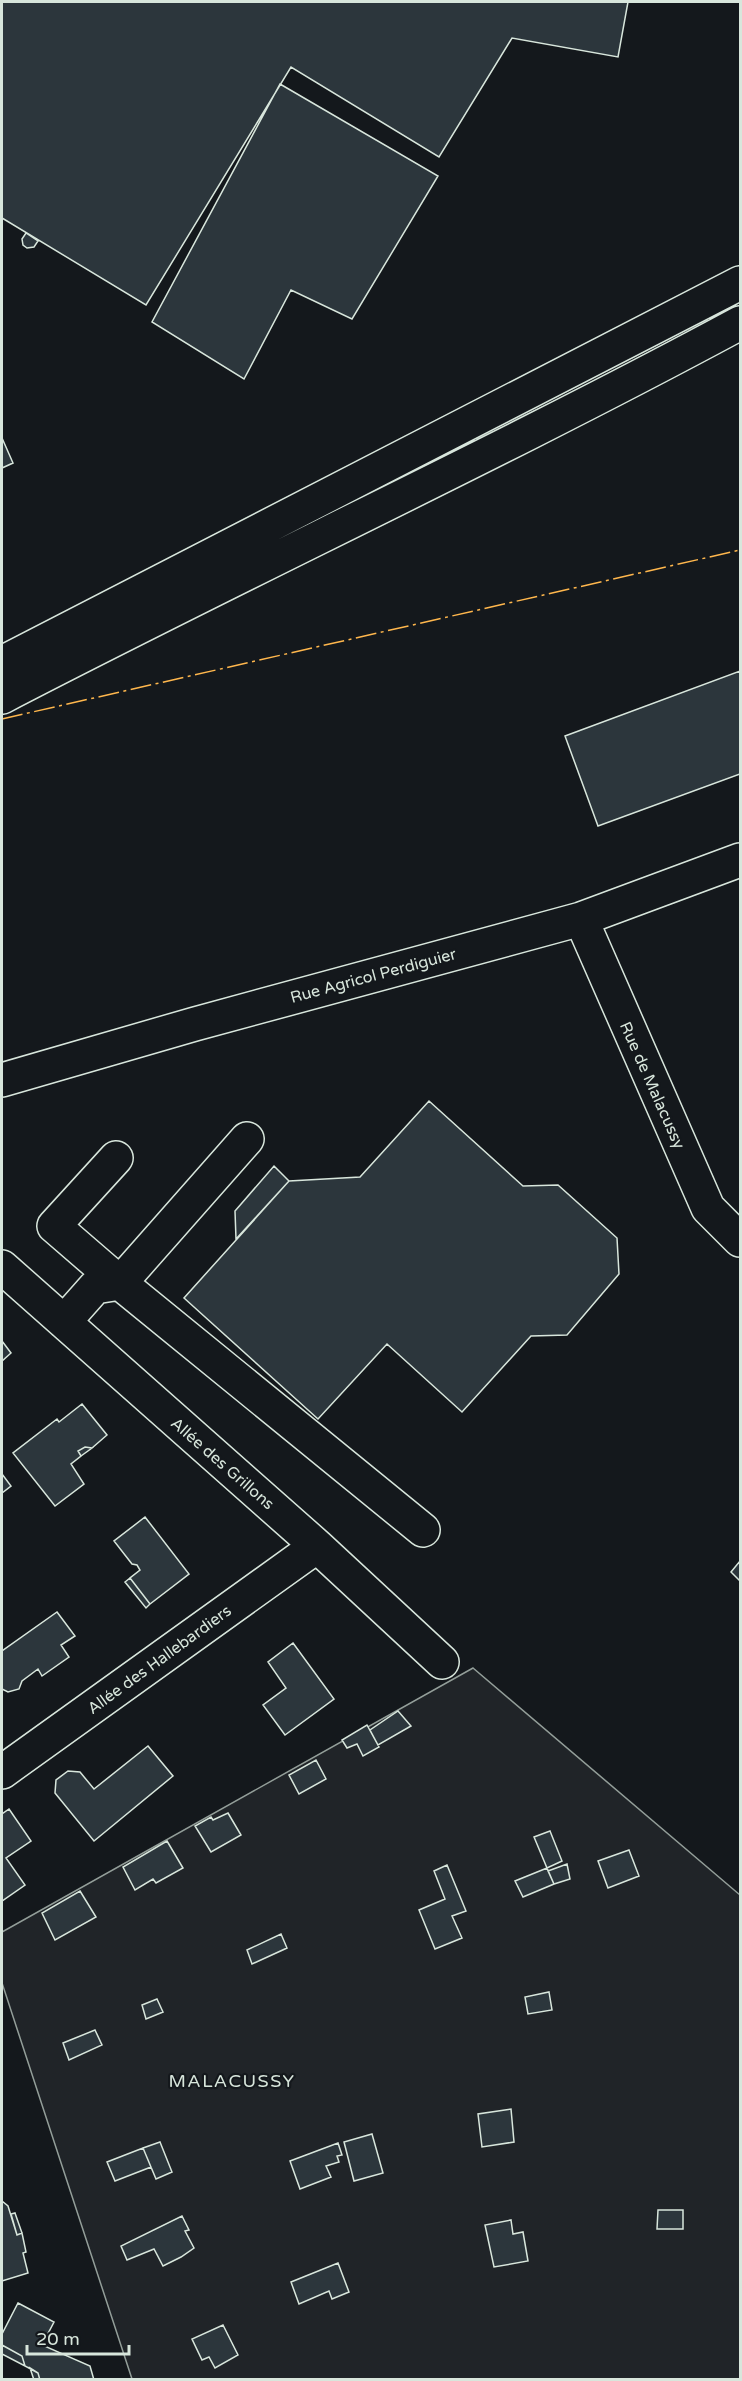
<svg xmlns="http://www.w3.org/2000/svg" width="742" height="2381" font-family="'Varela Round',sans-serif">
  <rect width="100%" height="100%" fill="#14181c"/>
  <path fill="#202428" stroke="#939e99" stroke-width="1.5" d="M473 1668 740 1895V2379H132L2 1983V1932Z"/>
  <path fill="#2c363c" stroke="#d8e6dc" stroke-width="1.5" d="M2 2H628L618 57 512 38 439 157 291 67 146 305 2 218Z
    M280 84 438 176 352 319 291 290 244 379 152 322Z
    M26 233 38 241 34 247 27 248 23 245 22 239Z
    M2 438 13 463 2 468Z
    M740 671V774L598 826 565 736Z
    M429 1101 523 1186 558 1185 617 1238 619 1274 567 1335 531 1336 462 1412 387 1344 318 1419 184 1298 289 1181 360 1177Z
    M274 1166 289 1181 236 1239 235 1211Z
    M2 1341 11 1353 2 1361Z
    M82 1404 107 1435 92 1448 85 1447 78 1451 81 1456 71 1464 84 1484 55 1506 13 1453 57 1419 59 1422Z
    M85 1447 92 1448 81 1456 78 1451Z
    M2 1474 11 1486 2 1493Z
    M145 1517 189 1574 150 1604 130 1578 140 1570 137 1565 132 1564 114 1541Z
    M740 1561V1581L731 1572Z
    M130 1578 150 1604 146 1608 125 1582Z
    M57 1612 75 1636 61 1645 69 1657 42 1676 38 1669 22 1681 19 1689 8 1692 2 1689V1651Z
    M293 1643 334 1699 285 1735 263 1705 286 1688 268 1662Z
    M398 1711 411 1726 378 1745 370 1730Z
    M367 1725 379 1747 363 1756 357 1744 347 1748 342 1740Z
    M148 1746 173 1776 94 1841 55 1793 56 1780 68 1771 80 1772 94 1789Z
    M316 1760 326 1779 299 1794 289 1775Z
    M9 1809 31 1841 6 1858 25 1885 2 1901V1814Z
    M228 1813 241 1835 211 1852 195 1826 211 1817 213 1820Z
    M550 1831 562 1861 547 1868 534 1837Z
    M167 1841 183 1868 156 1883 153 1879 135 1890 123 1867Z
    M629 1850 639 1876 608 1888 598 1861Z
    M567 1864 570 1879 554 1884 548 1871Z
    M447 1865 466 1911 452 1916 462 1938 435 1949 419 1910 445 1899 434 1871Z
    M547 1868 554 1884 523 1897 515 1881Z
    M80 1891 96 1917 55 1940 42 1913Z
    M281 1934 287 1948 252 1964 247 1950Z
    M549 1992 552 2010 528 2014 525 1997Z
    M157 1999 163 2012 146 2019 142 2005Z
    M95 2030 102 2045 69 2060 63 2043Z
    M511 2109 514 2142 482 2147 478 2114Z
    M372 2134 383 2173 354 2181 344 2142Z
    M160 2142 172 2172 156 2179 143 2148Z
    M338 2143 342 2155 337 2156 339 2162 326 2166 331 2177 300 2189 290 2161Z
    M143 2148 151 2167 115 2181 107 2162Z
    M2 2201 8 2206 17 2235 22 2233 26 2252 23 2253 28 2273 2 2281Z
    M658 2210H683V2229H657Z
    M15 2213 22 2233 17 2235 11 2214Z
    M182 2216 189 2230 185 2231 194 2248 181 2257 163 2266 154 2249 127 2260 121 2246Z
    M511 2220 513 2234 523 2232 528 2261 494 2267 485 2225Z
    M338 2263 349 2292 332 2299 329 2291 299 2304 291 2282Z
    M18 2303 54 2322 42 2345 90 2366 94 2380H40L38 2373 25 2366 22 2356 2 2345V2334Z
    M223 2325 238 2355 215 2368 209 2357 202 2360 192 2339Z
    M2 2345 22 2356 25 2366 2 2354Z
    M30 2368 38 2373 40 2380H34Z"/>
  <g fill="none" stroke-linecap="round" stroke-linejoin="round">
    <defs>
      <path id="minor" d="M581 919 708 1208 740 1240
        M2 1080 195 1024 581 919 740 860
        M116 1158 54 1226 120 1283 247 1139
        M2 1267 317 1546 442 1662
        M64 1322 95 1287 120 1283 423 1530
        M2 1772 317 1546"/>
      <path id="highway" d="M2 663 740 283
        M2 697C246 570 497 454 740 323"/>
    </defs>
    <use href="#minor" stroke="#d8e6dc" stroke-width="36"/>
    <use href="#highway" stroke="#d8e6dc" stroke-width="36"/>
    <use href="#minor" stroke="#14181c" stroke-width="33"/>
    <use href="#highway" stroke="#14181c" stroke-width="33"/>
    <path stroke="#ffb74d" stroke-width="1.5" stroke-dasharray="21 4.5 3 4.5" stroke-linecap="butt" d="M2 719 740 550"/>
  </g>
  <g text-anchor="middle" stroke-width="4.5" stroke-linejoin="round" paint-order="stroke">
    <g font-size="16" fill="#d8e6dc" stroke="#14181c">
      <text transform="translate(373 975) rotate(-15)" y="6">Rue Agricol Perdiguier</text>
      <text transform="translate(653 1085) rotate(66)" y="6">Rue de Malacussy</text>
      <text transform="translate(223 1463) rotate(41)" y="6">Allée des Grillons</text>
      <text transform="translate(159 1659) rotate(-36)" y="6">Allée des Hallebardiers</text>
    </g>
    <g font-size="18" letter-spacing="1.5" fill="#d8e6dc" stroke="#14181c">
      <text x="232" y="2087">MALACUSSY</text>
    </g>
  </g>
  <rect width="742" height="2381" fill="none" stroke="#d8e6dc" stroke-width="6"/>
  <path d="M27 2345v9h102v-9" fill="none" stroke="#d8e6dc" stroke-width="3"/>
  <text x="36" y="2345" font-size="18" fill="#d8e6dc" stroke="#14181c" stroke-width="4.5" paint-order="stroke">20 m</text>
</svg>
